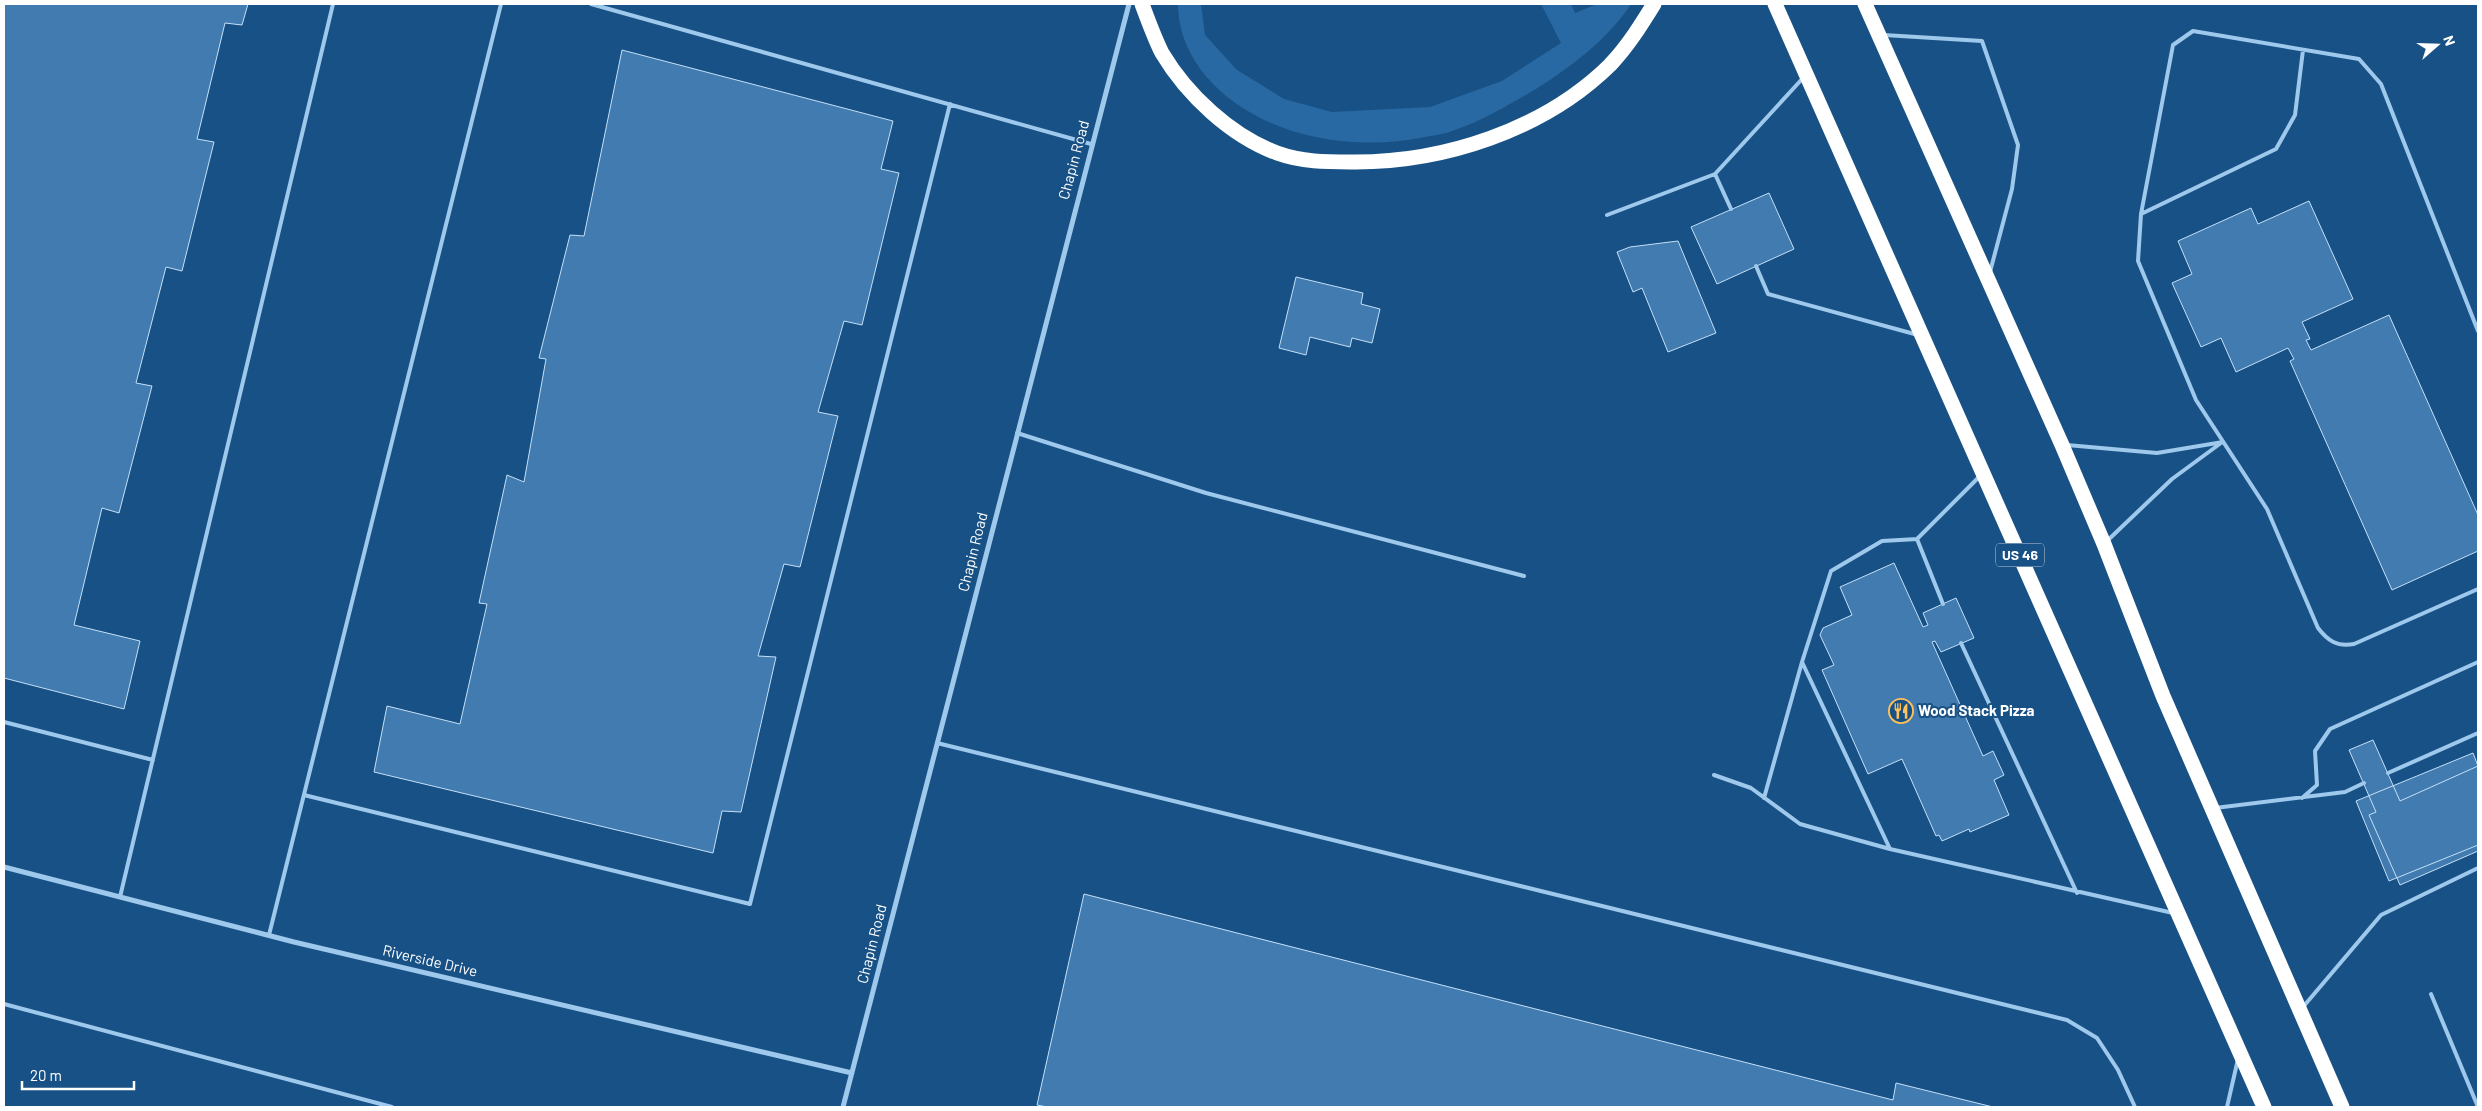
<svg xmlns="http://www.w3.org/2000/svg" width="2482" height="1111" font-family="Barlow,sans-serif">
  <rect width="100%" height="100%" fill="#185185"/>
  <path fill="#2869a3" d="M1178 4H1201L1205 35 1237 70 1284 99 1332 112 1430 107 1502 81 1561 43 1541 4H1571L1575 13 1597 4H1631C1608 39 1571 67 1536 89 1510 104 1484 120 1455 130 1446 134 1435 135 1425 137 1360 150 1288 141 1234 102 1202 79 1178 44 1178 4Z"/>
  <path fill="#417baf" stroke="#c4e0f9" d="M4 4H248L242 25 225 23 197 139 214 142 182 271 166 267 136 383 152 386 119 513 102 508 74 625 140 641 124 709 4 678Z
    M622 50 893 121 881 169 899 173 862 325 844 321 818 412 838 416 800 567 784 564 758 656 776 657 741 812 722 811 713 853 374 772 387 706 460 724 487 604 479 603 507 475 524 482 546 359 539 358 570 235 584 236Z
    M1769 193 1794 249 1717 284 1691 227Z
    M2309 201 2353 299 2302 322 2310 339 2306 340 2311 350 2389 315 2478 515V551L2392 590 2290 361 2294 359 2288 348 2236 372 2221 338 2201 347 2172 283 2192 274 2178 241 2251 208 2258 224Z
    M1678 241 1716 333 1668 352 1642 288 1633 292 1617 252 1630 247Z
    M1296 277 1363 293 1361 304 1380 309 1372 343 1352 338 1350 347 1310 337 1306 355 1279 348Z
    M1894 563 1923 627 1928 625 1923 613 1956 598 1974 638 1941 652 1935 641 1932 642 1983 756 1993 751 2004 775 1994 780 2009 815 1970 832 1969 829 1942 841 1939 835 1936 836 1902 759 1868 774 1822 670 1834 665 1820 635 1823 628 1852 615 1840 587Z
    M2373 740 2400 801 2478 766V851L2400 885 2369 815 2376 812 2349 750Z
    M2473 753 2478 766V845L2389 881 2356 801Z
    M1084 894 1893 1100 1896 1083 1993 1107H1047L1037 1105Z"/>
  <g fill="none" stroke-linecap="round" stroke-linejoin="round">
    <path stroke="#9ec8ec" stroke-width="4" d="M591 4 1091 144
      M1884 35 1982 41 2018 145 2012 189 1990 272
      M1731 209 1715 174 1803 78
      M2141 214 2276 149 2295 115 2303 50
      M1607 215 1715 174
      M1756 266 1768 294 1918 335
      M2478 331 2381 84 2359 59 2193 31 2173 45 2141 214 2138 261 2196 400 2267 509 2318 628C2328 641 2337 647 2354 644L2478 589
      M1017 433 1206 493 1524 576
      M2067 445 2157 453 2223 442
      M1980 476 1917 539 1882 541 1831 571 1802 662 1890 849 2173 913
      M1917 539 1943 604
      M2107 541 2172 479 2221 443
      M1961 643 2077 893
      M4 722 153 760
      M937 743 2067 1020 2097 1038 2118 1070 2135 1107
      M2388 773 2478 733
      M1714 775 1751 788 1800 824 1890 849
      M304 795 750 904 950 104
      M1764 798 1802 662
      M2302 798 2317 785 2315 751 2330 729 2478 662
      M2215 808 2345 792 2364 783
      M120 897 333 4
      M269 935 501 4
      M2431 994 2478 1107
      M4 1004 392 1107
      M2303 1007 2381 915 2478 868
      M2227 1107 2238 1059"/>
    <path stroke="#9ec8ec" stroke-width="5" d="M4 867 294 942 852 1073
      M843 1107 1129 4"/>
    <path stroke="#fff" stroke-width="15" d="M1142 4C1148 20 1154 37 1162 53 1187 95 1231 136 1277 153 1302 162 1326 162 1351 162 1443 163 1544 130 1610 65 1628 46 1641 25 1654 4
      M1775 4 2264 1107
      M1865 4 2062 445 2104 544 2163 696 2342 1107"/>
  </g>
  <defs>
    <symbol id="restaurant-ring" viewBox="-11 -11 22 22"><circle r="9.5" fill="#185185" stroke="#ffc15a" stroke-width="1.5"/><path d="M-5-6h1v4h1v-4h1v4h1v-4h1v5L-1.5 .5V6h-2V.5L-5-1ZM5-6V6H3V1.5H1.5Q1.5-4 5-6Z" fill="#ffc15a"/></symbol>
  </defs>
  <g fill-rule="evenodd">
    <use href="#restaurant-ring" x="1887" y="697" width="28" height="28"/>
  </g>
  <g text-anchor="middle" stroke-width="4" stroke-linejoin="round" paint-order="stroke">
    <rect fill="#185185" stroke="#bacbda" stroke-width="1" x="1996" y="543.5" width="48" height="23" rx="4"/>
    <g font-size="14" font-weight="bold" fill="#fff">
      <text x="2020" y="560">US 46</text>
    </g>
    <g font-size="15" fill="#fff" stroke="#185185">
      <text transform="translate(1074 160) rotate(-75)" y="5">Chapin Road</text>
      <text transform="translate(973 552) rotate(-76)" y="5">Chapin Road</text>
      <text transform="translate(872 944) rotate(-76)" y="5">Chapin Road</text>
      <text transform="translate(430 961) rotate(13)" y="5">Riverside Drive</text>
    </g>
    <g font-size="15" font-weight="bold" fill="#fff" stroke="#185185" text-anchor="start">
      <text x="1918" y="716">Wood Stack Pizza</text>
    </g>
  </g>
  <rect width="2482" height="1111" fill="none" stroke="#ffffff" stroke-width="10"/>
  <g transform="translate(2437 45) rotate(70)" stroke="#185185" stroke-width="4" paint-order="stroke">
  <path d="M0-4L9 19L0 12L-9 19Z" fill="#ffffff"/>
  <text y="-8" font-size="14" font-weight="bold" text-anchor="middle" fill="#ffffff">N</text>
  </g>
  <path d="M22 1081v8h112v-8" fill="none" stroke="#ffffff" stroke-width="2.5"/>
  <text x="30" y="1081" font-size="15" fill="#ffffff" stroke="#185185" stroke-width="4" paint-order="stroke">20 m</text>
</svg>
